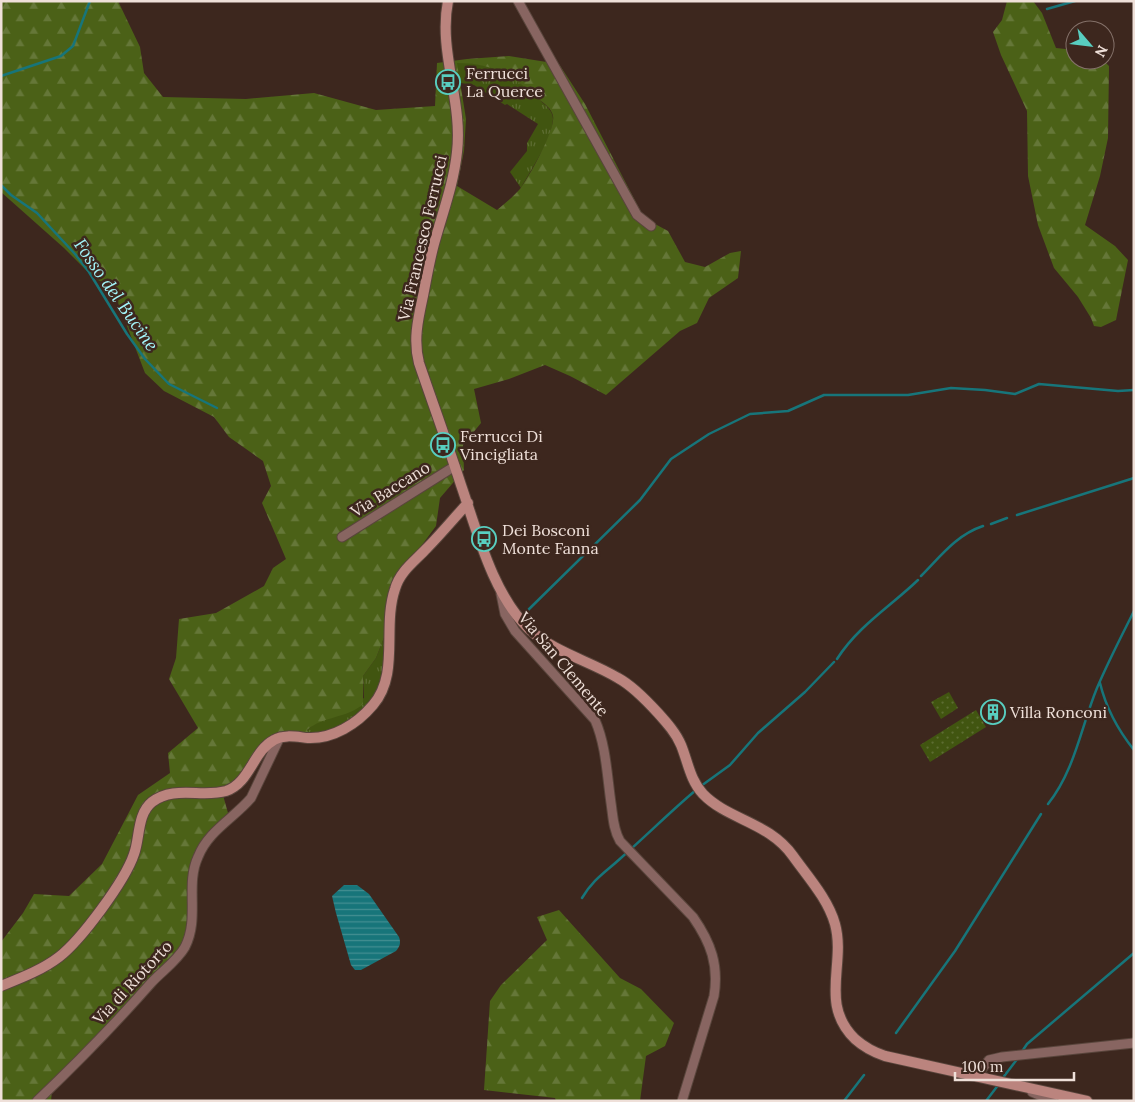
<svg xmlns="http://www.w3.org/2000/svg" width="1135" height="1102" font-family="Lora,serif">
  <defs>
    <pattern id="grass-tufts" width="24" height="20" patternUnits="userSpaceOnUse" patternTransform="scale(1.25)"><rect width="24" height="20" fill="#415510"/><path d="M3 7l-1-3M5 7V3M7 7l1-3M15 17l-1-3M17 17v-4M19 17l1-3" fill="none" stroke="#5d6d32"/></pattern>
    <pattern id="forest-firs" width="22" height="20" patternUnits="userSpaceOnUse" patternTransform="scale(1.25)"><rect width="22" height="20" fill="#4b6117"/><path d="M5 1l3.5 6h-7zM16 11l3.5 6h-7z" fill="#657738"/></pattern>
    <pattern id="garden-dots" width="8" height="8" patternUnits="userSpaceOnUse" patternTransform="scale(1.25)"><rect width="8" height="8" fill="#415510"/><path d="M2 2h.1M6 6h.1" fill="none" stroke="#5d6d32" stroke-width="1.8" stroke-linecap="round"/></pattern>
    <pattern id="water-rules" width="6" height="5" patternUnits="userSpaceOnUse" patternTransform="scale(1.25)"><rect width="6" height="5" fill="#17757a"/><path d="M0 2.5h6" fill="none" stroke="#448f92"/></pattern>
  </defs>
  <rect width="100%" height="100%" fill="#3d271e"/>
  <path fill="url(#grass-tufts)" d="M456 62C494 63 514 76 541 101 546 106 553 111 553 119 552 140 531 169 521 188L510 172 527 151V143L538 124 507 104 505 105 474 85 461 83Z
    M385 635V669L377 696 352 720 325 732 309 734 307 730 314 724 364 698 363 676 376 658Z"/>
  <path fill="url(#forest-firs)" fill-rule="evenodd" d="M1 1H118L140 47 144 73 163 97 246 99 314 93 376 110 435 106 437 63 467 59 509 56 559 64 585 104 644 218 668 231 685 262 705 267 730 253 741 251 738 278 709 298 697 323 680 331 606 395 570 376 545 365 509 379 474 389 481 423 463 445 464 470 440 498 436 526 397 579 385 635 376 658 363 676V704C348 718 323 716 307 730L309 734 285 732 235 781 221 788 228 813 205 836 193 856 186 933 179 949 53 1081 51 1101H1V942L23 913 34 894 69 896 102 864 138 795 170 773 168 753 198 728 169 679 176 658 179 619 216 613 264 586 273 568 286 559 262 503 271 486 263 461 229 437 214 417 164 391 145 373 112 287 94 278 64 248 1 192ZM457 63C492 63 513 75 538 99 544 103 552 109 553 116 556 129 529 177 520 189 513 197 505 203 497 210L457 186 464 151 466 119Z
    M1007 1H1033L1042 13 1056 48 1075 50V60H1103L1109 66 1108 138 1100 176 1085 225 1115 246 1128 260 1116 320 1101 327 1094 326 1091 318 1078 297 1054 268 1038 225 1028 176 1027 111 1001 55 993 32 1002 20Z
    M559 910 620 978 641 989 674 1023 665 1046 646 1056 640 1101H556L555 1098 484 1090 490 1001 501 985 547 940 537 917Z"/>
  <path fill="url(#garden-dots)" d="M949 692 958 708 941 719 931 702Z
    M976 710 986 727 930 762 920 745Z"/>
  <path fill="url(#water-rules)" d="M344 885H357L369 894 399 937C401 943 400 946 396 951L361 970H355L351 965 336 913 332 896Z"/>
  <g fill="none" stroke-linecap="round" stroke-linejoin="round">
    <path stroke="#17757a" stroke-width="2.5" d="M1047 9 1075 1
      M1 76 61 56 73 46 90 1
      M1 185 11 195 37 213 75 254 89 272 127 334 145 359 169 384 217 408
      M1017 515 1134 478
      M991 524 1007 518
      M921 576C940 557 956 535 983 526
      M523 615 640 500 671 459 709 434 750 414 788 411 824 395H908L951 388 985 390 1015 394 1039 384 1118 391 1134 390
      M837 659C858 626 891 606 918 580
      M1100 683C1106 708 1118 730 1134 750
      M701 786 730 765 758 733 805 692 834 662
      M1048 804C1075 770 1081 727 1097 688 1108 662 1121 637 1134 611
      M582 898C594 878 606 872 622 857 647 835 671 811 696 790
      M896 1033 955 951 1041 814
      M1021 1053 1027 1044 1134 953
      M1002 1079 1018 1058
      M844 1101 864 1075
      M986 1101 999 1084"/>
    <defs>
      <path id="street" d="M518 1 637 215 651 226
        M342 537 455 466
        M501 594 505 614 515 631 595 720C606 745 607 775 611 803 613 816 613 829 620 841L693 917C711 943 719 965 714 996L682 1101
        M977 1075 989 1060 1002 1057 1134 1043
        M1032 1092 1053 1101
        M37 1101C77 1063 115 1024 151 983 162 971 177 961 185 947 200 918 185 885 198 857 208 831 234 818 251 798L280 737"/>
      <path id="secondary" d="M448 1C438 52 463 101 457 152 454 181 444 209 436 237 430 256 427 276 423 296 418 319 413 340 419 363 433 404 448 445 461 485 477 531 493 595 529 629 555 653 588 660 618 678 633 686 647 701 658 713 667 723 676 733 681 745 688 762 690 780 703 794 728 820 769 822 793 856 808 877 828 899 835 924 846 964 819 1004 855 1039 864 1047 873 1052 885 1056L1087 1101
        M1 986C21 978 42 970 59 957 81 940 125 881 134 854 140 838 137 814 152 802 174 785 202 798 226 791 250 783 253 751 274 740 284 734 297 737 308 738 333 739 357 724 373 705 400 674 382 627 395 589 400 571 415 561 427 548 441 534 454 518 468 503"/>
    </defs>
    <use href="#street" stroke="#59453c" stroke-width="11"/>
    <use href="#secondary" stroke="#59453c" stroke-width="12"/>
    <use href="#street" stroke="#886561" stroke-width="9"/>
    <use href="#secondary" stroke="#bb847e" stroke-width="10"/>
  </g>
  <defs>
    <symbol id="bus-ring" viewBox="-11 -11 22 22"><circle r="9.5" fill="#3d271e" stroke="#58cec0" stroke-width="1.5"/><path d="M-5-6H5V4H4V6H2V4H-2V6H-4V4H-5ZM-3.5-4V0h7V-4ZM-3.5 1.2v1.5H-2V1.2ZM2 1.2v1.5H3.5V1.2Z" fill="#58cec0"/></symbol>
    <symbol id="building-ring" viewBox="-11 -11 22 22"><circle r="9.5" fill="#3d271e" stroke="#58cec0" stroke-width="1.5"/><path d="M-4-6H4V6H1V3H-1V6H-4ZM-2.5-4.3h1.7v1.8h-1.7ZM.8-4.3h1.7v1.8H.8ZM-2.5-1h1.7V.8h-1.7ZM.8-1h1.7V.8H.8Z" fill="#58cec0"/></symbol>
  </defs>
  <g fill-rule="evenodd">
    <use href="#bus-ring" x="434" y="68" width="28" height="28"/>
    <use href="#bus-ring" x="429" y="431" width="28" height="28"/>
    <use href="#bus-ring" x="470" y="525" width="28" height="28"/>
    <use href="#building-ring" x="979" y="698" width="28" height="28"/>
  </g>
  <g text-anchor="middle" stroke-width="5" stroke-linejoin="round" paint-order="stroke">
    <g font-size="16" fill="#efe0d9" stroke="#3d271e" text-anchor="start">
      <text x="466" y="79">Ferrucci<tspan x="466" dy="18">La Querce</tspan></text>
      <text x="460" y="442">Ferrucci Di<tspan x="460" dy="18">Vincigliata</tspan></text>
      <text x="502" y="536">Dei Bosconi<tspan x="502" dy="18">Monte Fanna</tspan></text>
      <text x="1010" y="718">Villa Ronconi</text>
    </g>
    <g font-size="16" fill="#efe0d9" stroke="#3d271e">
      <text transform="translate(422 238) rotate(-77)" y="6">Via Francesco Ferrucci</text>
      <text transform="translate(390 489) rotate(-32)" y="6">Via Baccano</text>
      <text transform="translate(564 664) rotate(50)" y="6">Via San Clemente</text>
      <text transform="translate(132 982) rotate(-47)" y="6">Via di Riotorto</text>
    </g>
    <g font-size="18" font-style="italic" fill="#a3f4f9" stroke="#3d271e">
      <text transform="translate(116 295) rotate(55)" y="6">Fosso del Bucine</text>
    </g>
  </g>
  <rect width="1135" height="1102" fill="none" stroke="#efe0d9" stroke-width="5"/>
  <g transform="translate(1090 45) rotate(118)"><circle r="24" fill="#3d271e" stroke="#847169"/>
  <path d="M0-4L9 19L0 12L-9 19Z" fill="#58cec0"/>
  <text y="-8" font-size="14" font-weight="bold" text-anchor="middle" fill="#efe0d9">N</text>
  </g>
  <path d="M955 1072v8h119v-8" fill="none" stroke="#efe0d9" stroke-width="2.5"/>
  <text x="962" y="1072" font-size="15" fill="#efe0d9" stroke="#3d271e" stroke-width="4" paint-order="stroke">100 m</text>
</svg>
